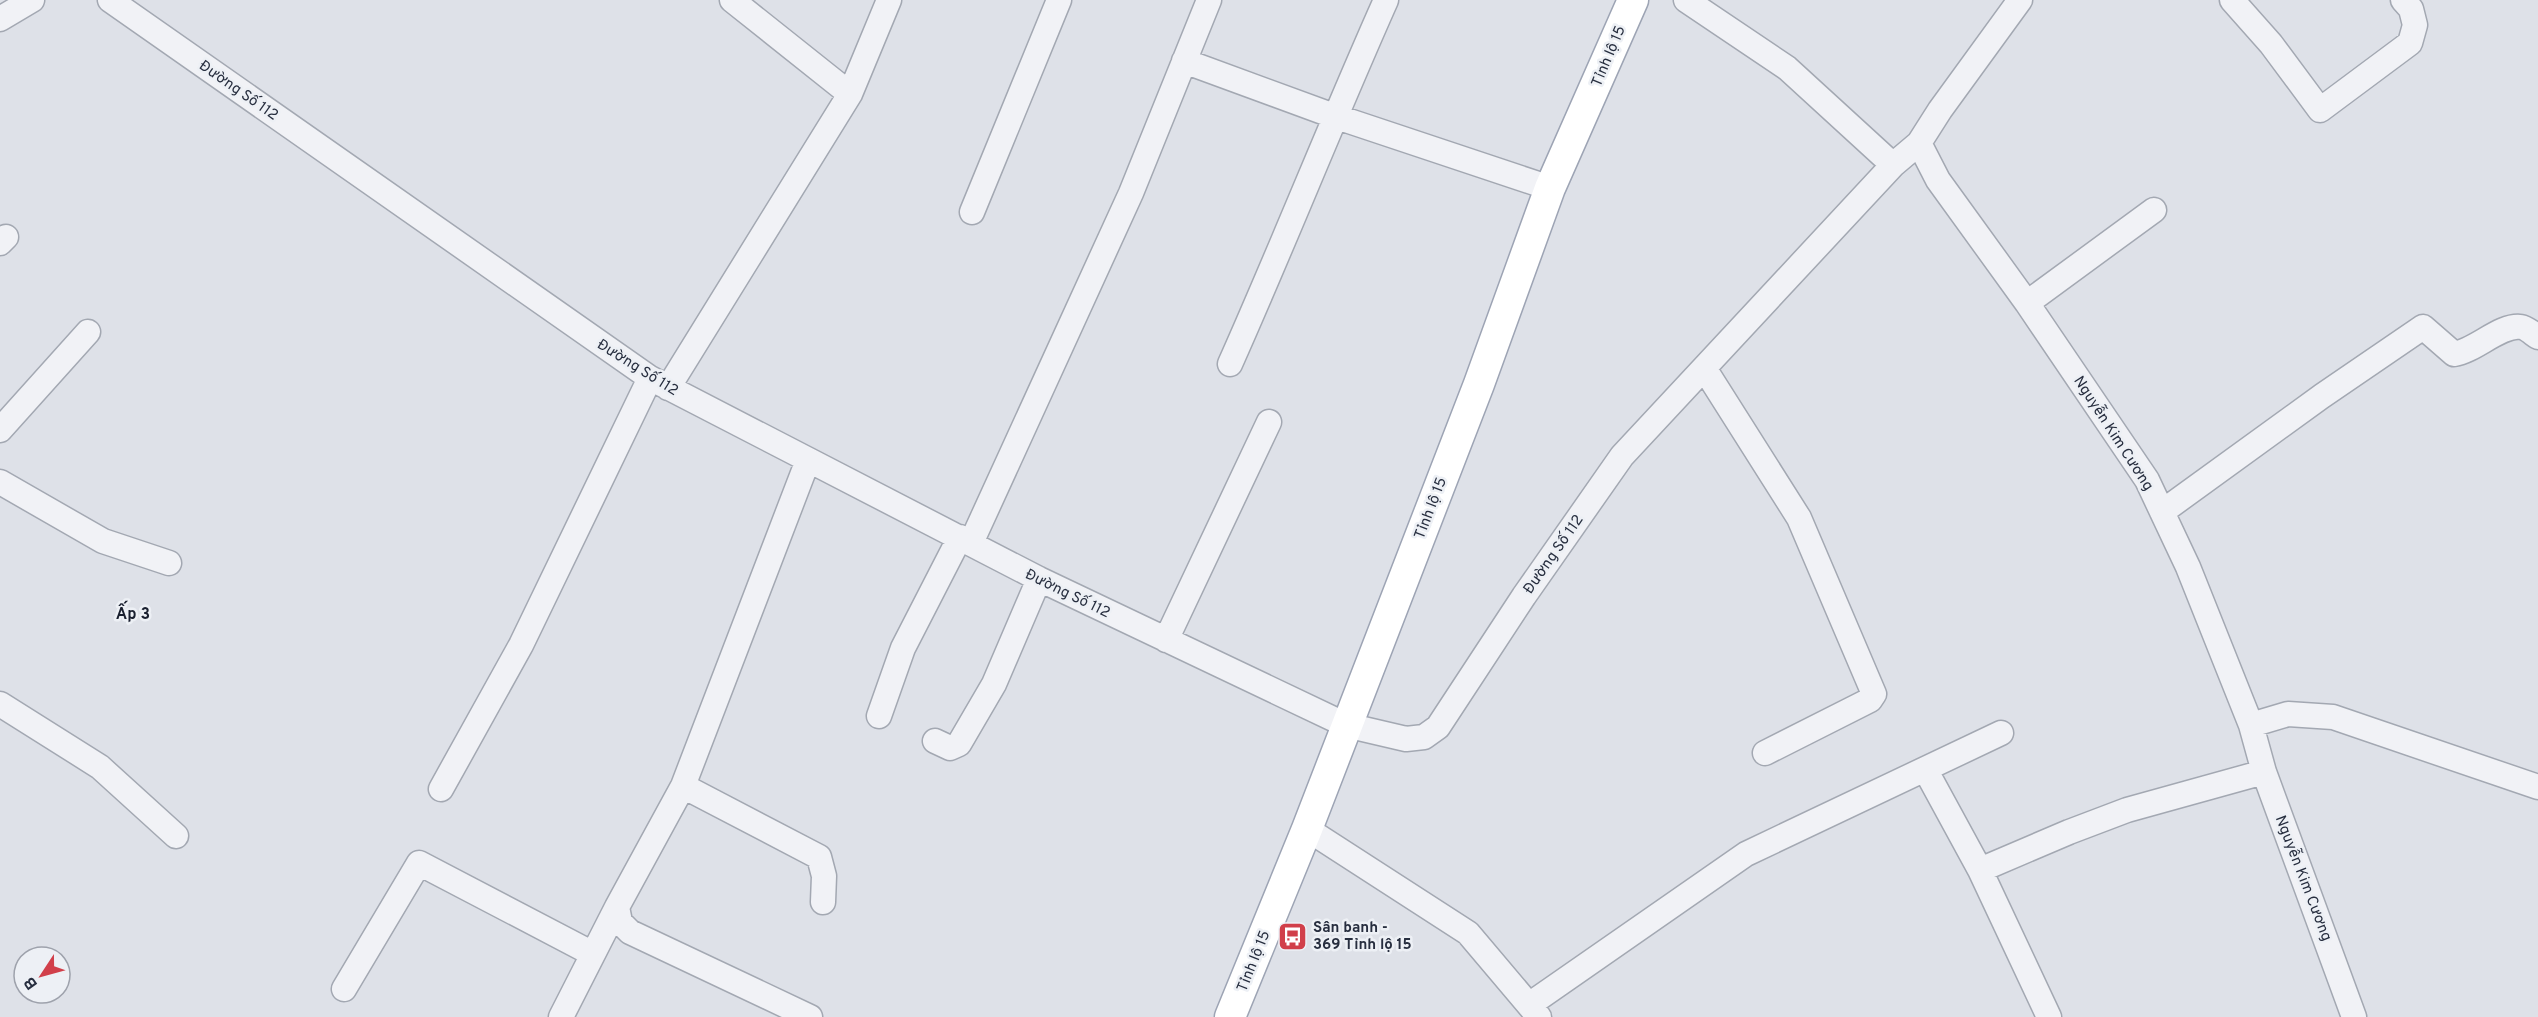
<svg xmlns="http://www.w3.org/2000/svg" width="2538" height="1017" font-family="Overpass,sans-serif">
  <rect width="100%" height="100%" fill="#dee1e8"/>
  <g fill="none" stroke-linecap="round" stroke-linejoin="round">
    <defs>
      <path id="minor" d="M110 0 650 378 1039 579 1346 725 1406 739 1424 737 1438 727 1524 596 1622 456 1893 165 1919 143
        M732 0 850 94
        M1686 0 1787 68 1893 165
        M2020 0 1940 110 1919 143 1938 180 2027 303 2147 480 2188 567 2251 725 2264 772 2354 1017
        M2232 0 2271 44 2320 110 2410 43 2415 25 2411 9 2403 0
        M0 19 32 0
        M1184 61 1334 116 1550 188
        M972 212 1059 0
        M0 243 6 237
        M2027 303 2154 210
        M1230 364C1284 243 1332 121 1386 0
        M1704 368 1799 518 1874 694 1870 700 1765 753
        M668 388 850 94 889 0
        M0 430 88 332
        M808 460 683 786 617 907 620 922 630 932 810 1017
        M0 482 103 541 169 563
        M2162 512 2322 396 2423 327 2454 354C2475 351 2501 324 2521 327 2527 328 2533 334 2538 337
        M971 543 1131 193 1209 0
        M1166 640 1269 422
        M0 704 100 767 176 836
        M879 716 903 648 960 537
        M2251 725 2288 714 2333 717 2538 787
        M935 741 950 748 959 744 994 684 1039 579
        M1925 769 1980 870 2049 1017
        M683 786 819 857 824 876 823 902
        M441 789 521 645 650 378
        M1307 829 1468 933 1539 1017
        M1980 870 2069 832 2127 810 2264 772
        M344 989 419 863 593 954
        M1529 1005 1746 854 2001 733
        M561 1017 617 907"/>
      <path id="major" d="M1230 1017 1307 829 1479 384 1550 188 1633 0"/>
    </defs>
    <use href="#minor" stroke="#a3a8b2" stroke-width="27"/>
    <use href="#major" stroke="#9da4b4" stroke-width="33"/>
    <use href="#minor" stroke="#f1f2f6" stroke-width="24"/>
    <use href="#major" stroke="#fff" stroke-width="30"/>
  </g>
  <defs>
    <symbol id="bus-square" viewBox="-11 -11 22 22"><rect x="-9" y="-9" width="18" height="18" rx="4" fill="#d13f4a" stroke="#edf0f5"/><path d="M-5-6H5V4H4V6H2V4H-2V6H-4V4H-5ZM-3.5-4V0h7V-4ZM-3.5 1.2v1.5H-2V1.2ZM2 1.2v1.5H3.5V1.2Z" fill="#fff"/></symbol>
  </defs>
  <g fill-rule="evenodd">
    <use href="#bus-square" x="1276" y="920" width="33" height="33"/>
  </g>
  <g text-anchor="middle" stroke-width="5" stroke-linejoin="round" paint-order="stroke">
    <g font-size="15" fill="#272e3f" stroke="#edf0f5">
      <text transform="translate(1608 56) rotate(-67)" y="5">Tỉnh lộ 15</text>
      <text transform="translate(239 90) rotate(35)" y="5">Đường Số 112</text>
      <text transform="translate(638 367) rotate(32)" y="5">Đường Số 112</text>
      <text transform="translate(2114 433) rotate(57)" y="5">Nguyễn Kim Cương</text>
      <text transform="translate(1430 508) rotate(-69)" y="5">Tỉnh lộ 15</text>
      <text transform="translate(1553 554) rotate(-55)" y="5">Đường Số 112</text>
      <text transform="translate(1068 593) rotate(26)" y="5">Đường Số 112</text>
      <text transform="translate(2304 878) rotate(69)" y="5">Nguyễn Kim Cương</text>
      <text transform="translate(1253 961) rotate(-68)" y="5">Tỉnh lộ 15</text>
    </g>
    <g font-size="15" font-weight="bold" fill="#272e3f" stroke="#edf0f5" text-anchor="start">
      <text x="1313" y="932">Sân banh -<tspan x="1313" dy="17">369 Tỉnh lộ 15</tspan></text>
    </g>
    <g font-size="16" font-weight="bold" fill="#191f2f" stroke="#edf0f5">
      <text x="133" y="619">Ấp 3</text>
    </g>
  </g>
  <g transform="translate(42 975) rotate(234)"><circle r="28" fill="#edf0f5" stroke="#9ea2ac" stroke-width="1.5"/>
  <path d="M0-4.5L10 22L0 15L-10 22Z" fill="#d13f4a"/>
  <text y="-9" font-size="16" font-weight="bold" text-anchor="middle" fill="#272e3f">B</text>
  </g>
</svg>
